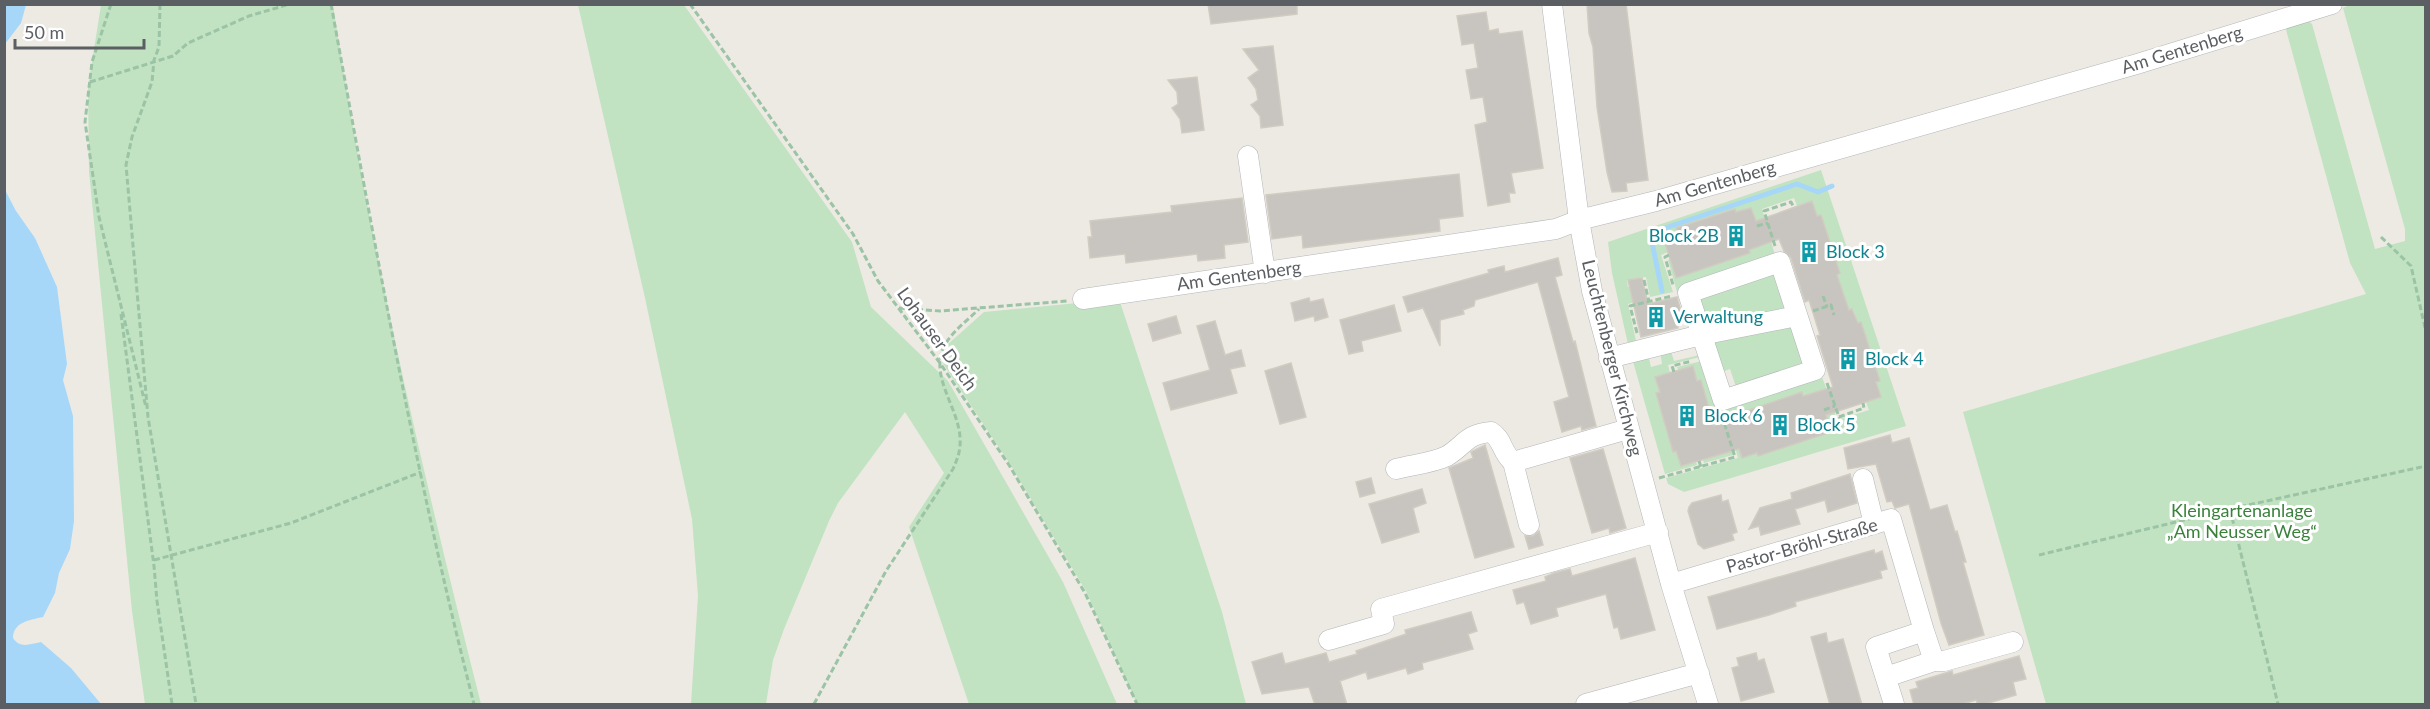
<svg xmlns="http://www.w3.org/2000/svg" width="2430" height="709" font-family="Lato,sans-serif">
  <rect width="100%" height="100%" fill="#edeae3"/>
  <path fill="#c1e3c1" d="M2352 4 2425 5V704H2046L1963 412 2366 294 2350 263 2285 26 2307 20 2312 24 2375 249 2405 241V229L2343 8Z
    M101 5H333C368 240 423 474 481 704H145L132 611 89 171 88 87Z
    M578 5H684L852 242 871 307 948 381 1063 582 1117 704H969L909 527 944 473 905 412 838 503 829 521 784 629 773 660 766 704H691L698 596 692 519 645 298Z
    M1821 170 1906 426 1684 492 1668 484 1666 478 1738 458 1734 444 1737 443 1742 457 1757 453 1758 456 1816 437 1815 433 1830 428 1825 412 1834 410 1837 420 1869 410 1866 402 1881 397 1876 382 1880 381 1853 309 1838 313 1837 275 1840 273 1821 215 1817 216 1812 202 1797 206 1794 198 1762 209 1765 219 1756 222 1751 208 1737 213 1735 209 1677 229 1678 232 1663 237 1668 252 1661 255 1673 292 1650 297 1646 277 1627 280 1628 287 1643 284 1646 299 1628 304 1636 341 1628 344 1612 273 1608 242Z
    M1767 227 1776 259 1725 270 1694 281 1696 286 1677 292 1668 260 1670 259 1691 273 1750 253 1749 249Z
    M1777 268 1790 308 1705 328 1694 296Z
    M1119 299 1222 612 1246 704H1137L1086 591 1010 464 942 362 947 345 984 312Z
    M1796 326 1810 366 1737 390 1730 369 1719 373 1707 337Z
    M1670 348 1674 361 1704 354V356L1668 365 1670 373 1655 377 1660 392 1656 393 1673 452 1676 451 1681 466 1696 462 1697 465 1665 474 1632 358 1648 354 1651 367 1662 364 1660 351Z
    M1706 360 1714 399 1733 455 1704 463 1703 460 1718 455 1701 380 1697 381 1693 366 1678 370 1677 367Z
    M1820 372 1832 403 1803 396 1802 393 1744 416 1731 436 1721 406 1730 408Z"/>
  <path fill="#a6d7f9" d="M5 4 26 5 21 23 5 44Z
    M4 188 16 211 35 238 57 287 67 364 63 380 73 416 74 521 70 549 59 573 55 593 43 617C30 620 13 622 13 638 20 649 30 644 41 642L71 668 101 704H5Z"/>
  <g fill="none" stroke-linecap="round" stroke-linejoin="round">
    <path stroke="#a6d7f9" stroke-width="5" d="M1662 291 1650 233 1797 184 1818 192 1832 186"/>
  </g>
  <path fill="#c8c5c0" stroke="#d1ccc1" stroke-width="1.5" d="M1208 4H1297V14L1211 24Z
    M1587 4H1626L1648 180 1626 183 1627 191 1612 192 1607 172 1597 107 1593 47 1589 33Z
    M1486 12 1489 31 1498 29 1499 34 1522 31 1543 168 1511 173 1515 193H1509L1510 202 1488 206 1475 125 1487 122 1483 97 1471 99 1466 70 1478 68 1474 43 1462 45 1457 16Z
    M1273 46 1283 125 1261 128 1260 116 1251 105 1258 100 1256 89 1248 78 1259 70 1243 49Z
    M1197 77 1204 130 1182 133 1180 119 1172 108 1178 104 1177 92 1168 80Z
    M1459 174 1463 216 1439 219 1440 231 1303 248 1302 235 1272 239 1266 195Z
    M1242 198 1248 242 1224 245 1225 258 1198 261 1197 254 1126 263 1125 254 1090 258 1088 237H1092L1090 221 1172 212 1171 206Z
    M1812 201 1817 216 1821 215 1826 230 1840 273 1837 275 1849 310 1852 309 1858 323 1861 322 1880 381 1876 382 1881 397 1826 415 1831 432 1758 456 1757 453 1742 458 1739 449 1681 466 1676 451 1673 452 1656 393 1660 392 1655 377 1693 366 1697 381 1701 380 1714 426 1744 415 1743 412 1758 407 1802 392 1803 396 1833 387 1817 336 1820 335 1809 300 1805 302 1791 258 1784 251 1779 239 1749 250 1750 253 1676 278 1663 237 1678 232 1676 228 1735 209 1736 212 1751 208 1756 221Z
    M1558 258 1562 275 1555 277 1573 342 1575 341 1596 426 1582 430 1581 426 1562 432 1554 402 1569 397 1538 282 1475 300 1474 306 1463 310 1464 314 1440 320V346L1423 308 1408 312 1403 297 1489 273 1488 270 1504 266 1505 272Z
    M1642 278 1648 304 1677 297 1681 311 1675 313 1678 328 1641 337 1628 280Z
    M1309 298 1310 302 1323 299 1328 317 1315 321 1314 316 1295 321 1291 303Z
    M1394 305 1401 331 1361 341 1363 351 1349 354 1340 320Z
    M1176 316 1181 333 1153 341 1148 324Z
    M1215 321 1225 355 1241 350 1245 366 1230 369 1237 393 1171 410 1163 383 1210 370 1197 326Z
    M1291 363 1306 417 1280 424 1265 371Z
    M1890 435 1892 443 1909 438 1930 510 1947 505 1955 532 1957 531 1966 562H1963L1984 635 1949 645 1941 623 1909 504 1895 508 1892 501 1887 502 1876 464 1848 469 1844 448Z
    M1485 445 1514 547 1475 558 1449 468 1473 458 1471 452Z
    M1603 449 1626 528 1610 533 1609 528 1592 533 1570 458Z
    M1850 474 1857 503 1828 512 1825 500 1795 509 1800 524 1761 535 1759 526 1749 529 1760 508 1792 499 1791 493Z
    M1371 478 1375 493 1360 497 1356 482Z
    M1422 489 1426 503 1413 508 1419 532 1382 543 1369 504Z
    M1721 495 1722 502 1728 500 1737 532 1732 534 1734 540 1704 549 1698 544 1688 511 1689 507 1692 503Z
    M1539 531 1543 545 1529 549 1525 536H1533Z
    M1874 550 1875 554 1882 551 1887 569 1880 571 1882 578 1795 602 1796 606 1769 615 1717 629 1708 597Z
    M1635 558 1655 630 1621 639 1618 627 1614 628 1606 594 1556 608 1558 616 1531 624 1524 602 1517 604 1513 590 1546 581 1545 577 1554 573 1570 569 1572 576Z
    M1471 612 1477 631 1468 634 1473 649 1422 663 1423 669 1408 674 1406 668 1368 679 1366 672 1340 681 1347 705H1315L1309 687 1262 694 1252 662 1282 653 1285 664 1326 653 1329 662 1357 654 1356 651 1406 634 1405 630Z
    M1826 633 1828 643 1843 639 1862 705H1830L1811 637Z
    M1756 653 1758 661 1764 659 1774 692 1741 701 1732 668 1739 666 1737 658Z
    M2019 656 2026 679 2013 682 2016 695 1982 705H1978L1976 700 1959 705H1914L1910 690 1918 688 1916 682 1952 671 1953 675Z"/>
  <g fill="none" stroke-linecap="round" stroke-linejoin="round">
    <defs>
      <path id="minor" d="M1552 4 1579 220 1592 291 1671 584 1708 704
        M1248 156 1265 273
        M1780 262 1815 370 1723 400 1688 293Z
        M1083 299 1556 229 1579 220 1656 201 2137 64 2332 4
        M1609 358 1701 335 1797 316
        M1396 469C1411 465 1433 463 1447 456 1465 445 1466 434 1491 432 1503 439 1501 452 1513 462
        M1863 479 1874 524
        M1529 525 1513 462 1628 429
        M1671 584 1891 519 1924 631 1876 647 1894 704
        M1329 640 1384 624 1381 609 1658 532
        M1934 661H1944L2013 642
        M1886 677 1934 661 1924 631
        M1586 704 1699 673"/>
    </defs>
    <use href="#minor" stroke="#b3b5b9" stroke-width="21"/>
    <path stroke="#9bc3a5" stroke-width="3" stroke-dasharray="6 3" stroke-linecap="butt" d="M111 4 92 62 85 122 99 217 146 407
      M160 4 159 47 154 60 152 82 132 137 126 165 148 417 196 704
      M331 4C374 239 415 474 474 704
      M690 4 853 234 878 281 940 363 1009 465 1085 593 1137 704
      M90 82 173 56 188 43 249 16 290 4
      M1757 226 1768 223
      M2381 237 2411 266 2426 332
      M1775 246 1764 211 1791 202 1794 208
      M1669 255 1665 257 1673 285
      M1644 280 1649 302
      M1823 296 1827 307
      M899 308 940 311 1067 301
      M1813 311 1831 305 1834 315
      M121 314 154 566 157 601 172 704
      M1637 333 1630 306 1672 296
      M1674 372 1672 366 1692 361
      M1827 383 1839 417 1864 408 1863 403
      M1824 410 1835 406
      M1699 461 1701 467
      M1659 478 1735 457 1722 416
      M2230 509 2278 704
      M2039 555 2230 509 2426 466
      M154 560 291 523 421 472
      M814 704 886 571 953 469C958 458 961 449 960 437 958 406 927 373 946 343 954 330 969 319 979 309"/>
    <use href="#minor" stroke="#fff" stroke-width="20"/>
  </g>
  <defs>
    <symbol id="building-bare" viewBox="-9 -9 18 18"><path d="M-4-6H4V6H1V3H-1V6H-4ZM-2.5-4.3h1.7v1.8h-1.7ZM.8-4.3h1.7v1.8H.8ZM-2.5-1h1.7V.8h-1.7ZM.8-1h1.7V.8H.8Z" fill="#0f9aa8" stroke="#fff" stroke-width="2.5" paint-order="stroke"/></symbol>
  </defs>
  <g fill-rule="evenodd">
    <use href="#building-bare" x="1721" y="221" width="30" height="30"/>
    <use href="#building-bare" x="1794" y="237" width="30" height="30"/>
    <use href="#building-bare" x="1641" y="302" width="30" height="30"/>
    <use href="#building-bare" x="1833" y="344" width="30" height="30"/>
    <use href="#building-bare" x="1672" y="401" width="30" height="30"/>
    <use href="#building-bare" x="1765" y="410" width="30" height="30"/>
  </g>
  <g text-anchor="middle" stroke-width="6" stroke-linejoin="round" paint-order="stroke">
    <g font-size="18" fill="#5b5e62" stroke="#fff">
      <text transform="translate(2182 50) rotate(-17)" y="6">Am Gentenberg</text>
      <text transform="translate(1715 184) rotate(-16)" y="6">Am Gentenberg</text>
      <text transform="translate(1239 276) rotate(-8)" y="6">Am Gentenberg</text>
      <text transform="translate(937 339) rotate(54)" y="6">Lohauser Deich</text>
      <text transform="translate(1612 358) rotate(76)" y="6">Leuchtenberger Kirchweg</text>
      <text transform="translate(1802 546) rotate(-16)" y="6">Pastor-Bröhl-Straße</text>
    </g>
    <g font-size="18" fill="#0d838f" stroke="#fff" text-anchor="start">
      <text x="1719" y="242" text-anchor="end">Block 2B</text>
      <text x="1826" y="258">Block 3</text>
      <text x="1673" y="323">Verwaltung</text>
      <text x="1865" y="365">Block 4</text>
      <text x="1704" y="422">Block 6</text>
      <text x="1797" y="431">Block 5</text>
    </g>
    <g font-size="18" fill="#3a823c" stroke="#fff">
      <text x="2242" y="517">Kleingartenanlage<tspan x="2242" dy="21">„Am Neusser Weg“</tspan></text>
    </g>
  </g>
  <rect width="2430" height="709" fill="none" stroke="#5b5e62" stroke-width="12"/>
  <path d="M15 39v9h129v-9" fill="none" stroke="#5b5e62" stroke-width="3"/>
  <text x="24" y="39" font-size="18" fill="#5b5e62" stroke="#ffffff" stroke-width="4.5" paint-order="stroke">50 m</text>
</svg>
